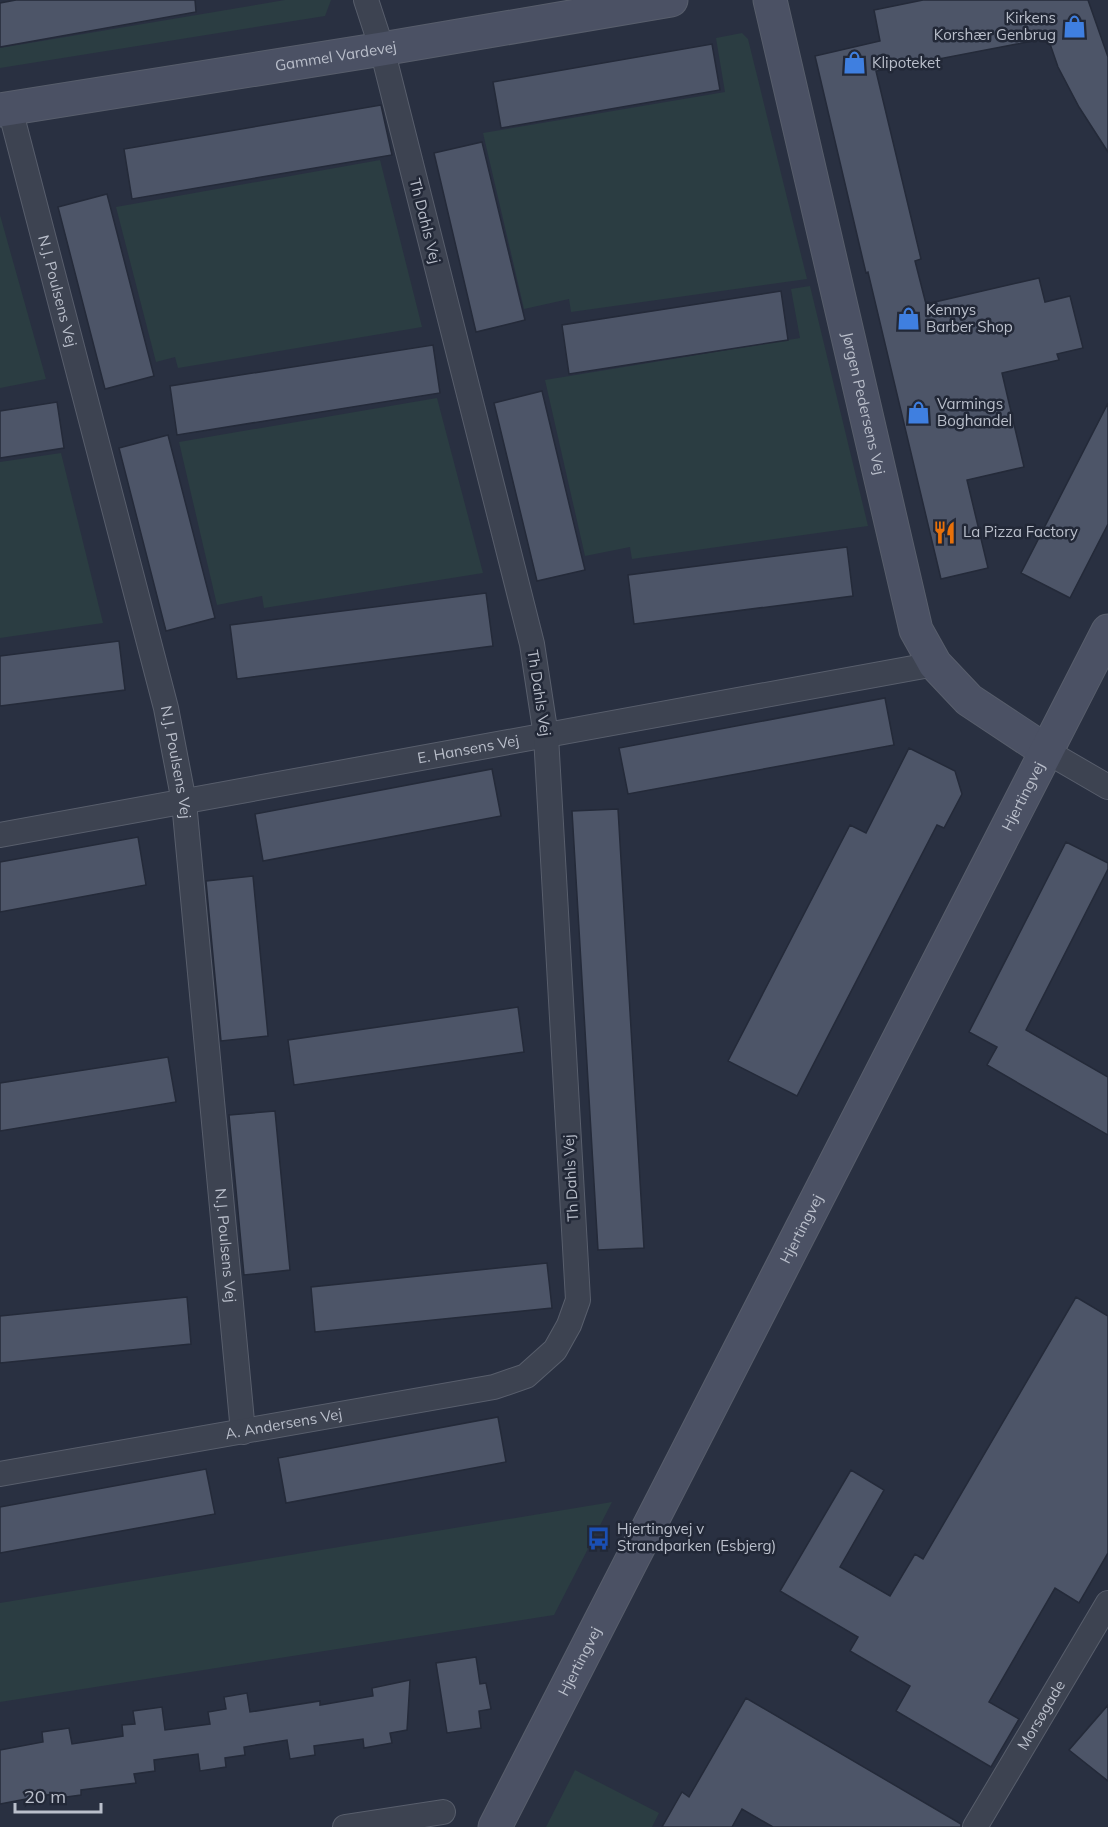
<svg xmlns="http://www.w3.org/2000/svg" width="1108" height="1827" font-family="Mulish,sans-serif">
  <rect width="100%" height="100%" fill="#293041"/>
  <path fill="#2b3d42" d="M285 0H331L325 16 0 68V48Z
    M742 33 748 39 807 279 571 312 569 299 524 309 483 133 725 92 716 38Z
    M380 160 422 327 178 368 175 357 156 362 116 207Z
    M0 215 46 379 0 388Z
    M810 286 868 526 632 559 630 547 585 556 545 380 800 338 791 289Z
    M437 398 483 573 264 608 262 596 217 605 179 442Z
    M61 453 103 623 0 638V462Z
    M612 1502 554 1615 0 1702V1603Z
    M575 1770 659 1813 652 1827H546Z"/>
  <path fill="#4d5568" stroke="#242a39" stroke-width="1.5" d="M16 0H195L196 12 0 47V3Z
    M923 0H1088L1108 57V152L1079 107 1058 67 1048 38 876 71 921 259 915 261 926 304 1039 278 1045 302 1070 296 1083 348 1057 354 1059 360 1002 373 1024 467 967 480 988 568 941 579 868 272 866 273 815 56 880 41 874 10Z
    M712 44 720 90 501 128 493 82Z
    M381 105 392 155 132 199 124 149Z
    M482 142 525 320 476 332 434 153Z
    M107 194 154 376 105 389 58 207Z
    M781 291 788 340 569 374 562 325Z
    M433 345 440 393 177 435 170 386Z
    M542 391 585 570 537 581 494 403Z
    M57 402 64 448 0 458V411Z
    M1108 403V524L1070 598 1021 573Z
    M168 435 215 618 166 631 119 448Z
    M847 547 853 596 634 624 628 575Z
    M486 593 493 646 237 679 230 625Z
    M119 641 125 690 0 706V656Z
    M885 698 894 745 628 794 619 748Z
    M909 748 955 771 962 794 944 828 937 825 797 1096 728 1061 850 825 866 833Z
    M492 769 501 816 263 861 255 814Z
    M618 809 644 1248 598 1250 572 811Z
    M138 837 146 885 0 912V862Z
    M1066 842 1108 863V869L1026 1030 1108 1077V1135L987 1065 997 1047 969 1032Z
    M253 876 268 1036 221 1041 206 881Z
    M518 1007 524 1052 294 1085 288 1040Z
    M168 1057 176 1102 0 1131V1083Z
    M275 1111 290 1270 244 1275 229 1115Z
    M547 1263 552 1308 315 1332 311 1287Z
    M187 1297 191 1344 0 1363V1316Z
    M1076 1297 1108 1316V1553L1079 1603 1055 1588 989 1702 1019 1719 991 1767 896 1711 910 1686 850 1651 858 1637 780 1591 851 1470 884 1490 840 1567 890 1596 915 1554 923 1559Z
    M498 1417 506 1462 286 1503 278 1458Z
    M206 1469 215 1514 0 1553V1507Z
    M476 1657 480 1684 486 1683 491 1709 479 1711 481 1728 447 1733 436 1663Z
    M410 1680 407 1730 390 1733 392 1743 364 1748 363 1739 314 1746 315 1755 290 1759 287 1740 244 1747 245 1755 225 1758 226 1767 200 1771 198 1754 154 1760 155 1771 134 1774 136 1783 81 1790V1795L59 1798 58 1793 0 1804V1750L43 1742 42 1732 69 1728 72 1744 123 1736 122 1725 135 1724 133 1711 162 1707 165 1730 210 1724 208 1712 226 1709 224 1697 247 1693 250 1712 320 1701V1705L373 1696 372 1688Z
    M746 1698 961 1824V1827H773L742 1809 732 1827H662L682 1792 689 1797Z
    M1108 1705V1781L1069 1750Z"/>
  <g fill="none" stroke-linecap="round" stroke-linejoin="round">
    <defs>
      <g id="street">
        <path id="s1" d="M10 109 166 708 184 802 243 1432"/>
        <path d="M1046 751 1108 787"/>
        <path id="s2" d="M0 835 935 664"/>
        <path id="s3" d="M0 1474 494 1387 526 1376 555 1350 569 1325 578 1300 546 736 532 644 382 49 366 0"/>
        <path d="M345 1827 443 1812"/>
        <path id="s4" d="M975 1827 1108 1603"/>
      </g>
      <g id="secondary">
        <path id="s5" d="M770 0 916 630 935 664 969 700 1046 751"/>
        <path id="s6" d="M0 110 382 49 671 0"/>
        <path id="s7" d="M495 1827 1108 631"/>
      </g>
    </defs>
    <use href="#street" stroke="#585e6c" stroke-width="26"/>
    <use href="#secondary" stroke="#585e6c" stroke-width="35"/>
    <use href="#street" stroke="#3d4351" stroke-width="24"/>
    <use href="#secondary" stroke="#4b5164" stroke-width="33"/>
  </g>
  <defs>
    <symbol id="shop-bare" viewBox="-9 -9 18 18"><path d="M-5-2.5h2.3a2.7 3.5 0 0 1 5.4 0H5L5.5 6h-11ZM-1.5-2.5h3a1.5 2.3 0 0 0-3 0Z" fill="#3f7fe0" stroke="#222837" stroke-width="2.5" paint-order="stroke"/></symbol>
    <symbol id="restaurant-bare" viewBox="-9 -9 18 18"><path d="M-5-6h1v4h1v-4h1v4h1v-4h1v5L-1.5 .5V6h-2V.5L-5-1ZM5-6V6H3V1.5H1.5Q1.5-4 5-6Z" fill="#e8710a" stroke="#222837" stroke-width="2.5" paint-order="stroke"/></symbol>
    <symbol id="bus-bare" viewBox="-9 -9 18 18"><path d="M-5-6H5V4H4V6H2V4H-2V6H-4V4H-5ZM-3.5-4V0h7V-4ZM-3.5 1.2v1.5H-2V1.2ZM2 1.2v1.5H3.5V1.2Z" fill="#1a4fb4" stroke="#222837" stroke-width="2.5" paint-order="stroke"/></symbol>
  </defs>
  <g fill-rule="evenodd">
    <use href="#shop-bare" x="1058" y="10" width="33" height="33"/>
    <use href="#shop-bare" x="838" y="46" width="33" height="33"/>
    <use href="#shop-bare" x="892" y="302" width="33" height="33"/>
    <use href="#shop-bare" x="902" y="396" width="33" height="33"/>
    <use href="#restaurant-bare" x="928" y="516" width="33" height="33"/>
    <use href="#bus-bare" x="582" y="1522" width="33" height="33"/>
  </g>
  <g text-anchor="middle" stroke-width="5" stroke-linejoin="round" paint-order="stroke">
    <g font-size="15" fill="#babfcb" stroke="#222837" text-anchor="start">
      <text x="1056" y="23" text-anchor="end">Kirkens<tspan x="1056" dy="17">Korshær Genbrug</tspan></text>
      <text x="872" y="68">Klipoteket</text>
      <text x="926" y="315">Kennys<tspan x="926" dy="17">Barber Shop</tspan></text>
      <text x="937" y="409">Varmings<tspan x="937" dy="17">Boghandel</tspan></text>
      <text x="963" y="537">La Pizza Factory</text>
      <text x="617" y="1534">Hjertingvej v<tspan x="617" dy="17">Strandparken (Esbjerg)</tspan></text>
    </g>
    <g font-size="15" fill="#babfcb" stroke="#222837">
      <text dy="5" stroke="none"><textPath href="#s6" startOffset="340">Gammel Vardevej</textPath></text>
      <text transform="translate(425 221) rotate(76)" y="5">Th Dahls Vej</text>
      <text dy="5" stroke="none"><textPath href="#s1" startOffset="188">N.J. Poulsens Vej</textPath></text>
      <text dy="5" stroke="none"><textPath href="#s5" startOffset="414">Jørgen Pedersens Vej</textPath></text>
      <text transform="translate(539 693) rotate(81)" y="5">Th Dahls Vej</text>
      <text dy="5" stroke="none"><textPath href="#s2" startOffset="476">E. Hansens Vej</textPath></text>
      <text dy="5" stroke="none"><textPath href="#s1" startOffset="674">N.J. Poulsens Vej</textPath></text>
      <text dy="5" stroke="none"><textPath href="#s7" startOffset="1158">Hjertingvej</textPath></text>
      <text transform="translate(571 1178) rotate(-93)" y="5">Th Dahls Vej</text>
      <text dy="5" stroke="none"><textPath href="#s7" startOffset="672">Hjertingvej</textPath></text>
      <text dy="5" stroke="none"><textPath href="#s1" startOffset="1160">N.J. Poulsens Vej</textPath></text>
      <text dy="5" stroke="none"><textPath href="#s3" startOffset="288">A. Andersens Vej</textPath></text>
      <text dy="5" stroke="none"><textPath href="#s7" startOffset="186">Hjertingvej</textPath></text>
      <text dy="5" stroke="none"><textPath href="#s4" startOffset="130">Morsøgade</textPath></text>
    </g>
  </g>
  <path d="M15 1803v9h86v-9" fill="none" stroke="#babfcb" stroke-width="3"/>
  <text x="24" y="1803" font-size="18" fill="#babfcb" stroke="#222837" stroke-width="4.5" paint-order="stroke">20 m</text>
</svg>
